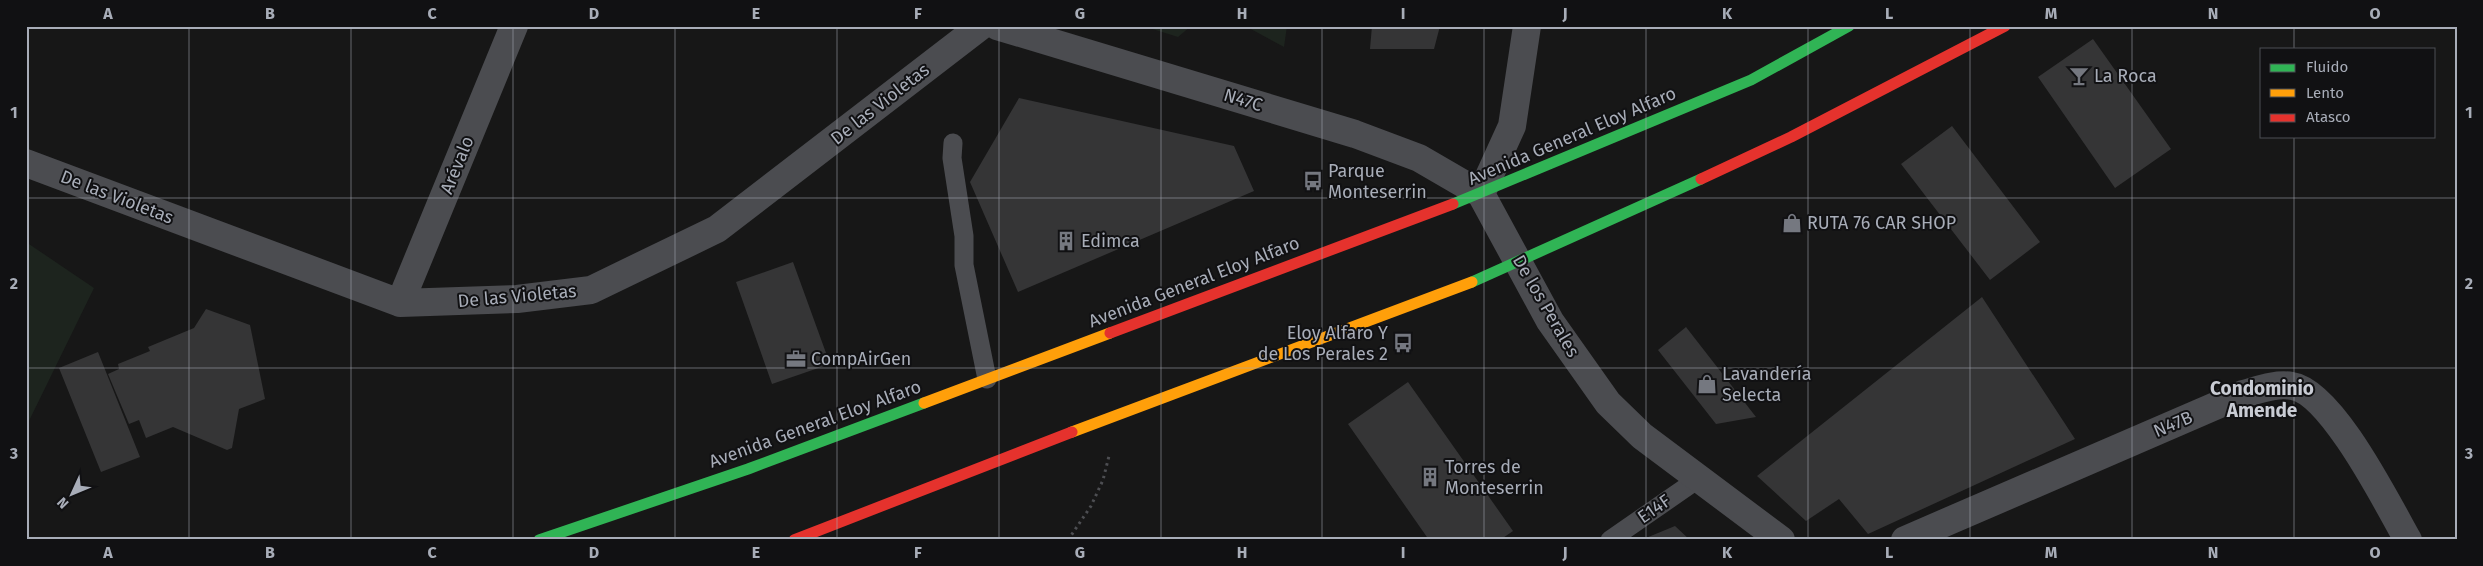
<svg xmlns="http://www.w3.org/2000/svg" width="2483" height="566" font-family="'Fira Sans',sans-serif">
  <rect width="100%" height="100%" fill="#171717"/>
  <path fill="#1d241e" d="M1143 26H1191L1178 37Z
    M1237 26H1287L1284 47 1249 28Z
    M26 242 94 288 26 427Z"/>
  <path fill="#353536" d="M1372 26H1440L1434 49H1370Z
    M2093 39 2171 149 2115 188 2038 77Z
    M1019 98 1234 146 1254 191 1018 292 970 182Z
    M1952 126 2040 242 1990 280 1901 164Z
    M793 262 830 364 772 384 736 282Z
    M1982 297 2075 439 1868 534 1839 499 1806 521 1757 476Z
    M206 309 250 325 265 399 239 409 232 448 227 450 173 427 146 438 139 420 129 424 108 374 119 369 118 364 150 351 148 347 194 328Z
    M1686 327 1756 417 1716 424 1658 350Z
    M98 352 140 457 101 472 59 368Z
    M1408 382 1513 531 1500 540H1429L1348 424Z
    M1675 526 1690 540H1641Z"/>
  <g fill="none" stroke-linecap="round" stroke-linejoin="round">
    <path stroke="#4d4e52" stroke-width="3" stroke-dasharray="2.5 4" stroke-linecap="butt" d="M1068 540 1091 506 1103 480 1109 456"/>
    <path stroke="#4b4c50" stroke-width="19" d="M953 143 952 158 964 236V265L987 379
      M1610 540 1698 479"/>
    <path stroke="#4b4c50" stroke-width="28" d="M997 26 1355 134 1419 158 1481 194
      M26 163 400 303 517 299 591 290 717 229 981 26
      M1481 194 1550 321 1608 403 1642 436 1781 540
      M1481 194 1512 126 1527 26
      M400 303 514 26
      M1905 540 2243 394C2258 390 2276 383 2292 386 2332 392 2388 505 2408 540"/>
    <path stroke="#30b455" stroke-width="11" d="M1453 204 1751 80 1849 26
      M1472 282 1701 179
      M539 540 748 469 924 403"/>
    <path stroke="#ff9f0a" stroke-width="11" d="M924 403 1110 333
      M1072 432 1472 282"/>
    <path stroke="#e5322d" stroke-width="11" d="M1701 179 1791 137 2005 26
      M1110 333 1453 204
      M794 540 1072 432"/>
  </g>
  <path fill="none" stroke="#a8adb8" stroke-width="1" stroke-opacity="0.55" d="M189 26V540M351 26V540M513 26V540M675 26V540M837 26V540M999 26V540M1161 26V540M1322 26V540M1484 26V540M1646 26V540M1808 26V540M1970 26V540M2132 26V540M2294 26V49M2294 136V540M26 198H2457M26 368H2457"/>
  <defs>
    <symbol id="bar-bare" viewBox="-9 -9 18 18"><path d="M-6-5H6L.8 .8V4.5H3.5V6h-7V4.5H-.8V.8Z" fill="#757880" stroke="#111113" stroke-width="2.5" paint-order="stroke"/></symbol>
    <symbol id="bus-bare" viewBox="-9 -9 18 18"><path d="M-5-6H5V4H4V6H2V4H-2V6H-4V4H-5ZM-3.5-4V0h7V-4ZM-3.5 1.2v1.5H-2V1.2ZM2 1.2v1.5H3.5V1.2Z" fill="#757880" stroke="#111113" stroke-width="2.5" paint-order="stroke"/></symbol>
    <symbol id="shop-bare" viewBox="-9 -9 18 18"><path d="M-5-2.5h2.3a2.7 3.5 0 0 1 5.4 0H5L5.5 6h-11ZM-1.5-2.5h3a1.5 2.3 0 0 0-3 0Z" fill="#757880" stroke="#111113" stroke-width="2.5" paint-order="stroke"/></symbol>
    <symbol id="building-bare" viewBox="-9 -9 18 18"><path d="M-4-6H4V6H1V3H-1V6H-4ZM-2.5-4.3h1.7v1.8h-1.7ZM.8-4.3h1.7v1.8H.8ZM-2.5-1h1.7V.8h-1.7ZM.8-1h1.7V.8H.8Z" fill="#757880" stroke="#111113" stroke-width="2.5" paint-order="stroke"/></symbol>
    <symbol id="office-bare" viewBox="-9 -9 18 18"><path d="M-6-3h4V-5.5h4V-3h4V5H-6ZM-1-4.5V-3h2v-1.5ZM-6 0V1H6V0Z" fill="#757880" stroke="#111113" stroke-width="2.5" paint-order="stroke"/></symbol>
  </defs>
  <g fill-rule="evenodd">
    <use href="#bar-bare" x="2065" y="62" width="28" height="28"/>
    <use href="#bus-bare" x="1299" y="167" width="28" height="28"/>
    <use href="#shop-bare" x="1778" y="209" width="28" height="28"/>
    <use href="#building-bare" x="1052" y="227" width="28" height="28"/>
    <use href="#bus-bare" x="1389" y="329" width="28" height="28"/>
    <use href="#office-bare" x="782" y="345" width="28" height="28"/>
    <use href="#shop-bare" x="1693" y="370" width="28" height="28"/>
    <use href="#building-bare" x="1416" y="463" width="28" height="28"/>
  </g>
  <g text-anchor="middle" stroke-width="4" stroke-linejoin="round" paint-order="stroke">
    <g font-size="18" fill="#a8adb8" stroke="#111113" text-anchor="start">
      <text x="2094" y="82">La Roca</text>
      <text x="1328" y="177">Parque<tspan x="1328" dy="21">Monteserrin</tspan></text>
      <text x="1807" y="229">RUTA 76 CAR SHOP</text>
      <text x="1081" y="247">Edimca</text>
      <text x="1388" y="339" text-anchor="end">Eloy Alfaro Y<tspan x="1388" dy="21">de Los Perales 2</tspan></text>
      <text x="811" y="365">CompAirGen</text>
      <text x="1722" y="380">Lavandería<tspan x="1722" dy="21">Selecta</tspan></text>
      <text x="1445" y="473">Torres de<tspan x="1445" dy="21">Monteserrin</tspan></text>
    </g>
    <g font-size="18" fill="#a8adb8" stroke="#111113">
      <text transform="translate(1243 100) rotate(17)" y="6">N47C</text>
      <text transform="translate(880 104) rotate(-38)" y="6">De las Violetas</text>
      <text transform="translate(1572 136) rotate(-23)" y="6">Avenida General Eloy Alfaro</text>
      <text transform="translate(457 165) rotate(-68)" y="6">Arévalo</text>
      <text transform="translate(117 197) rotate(21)" y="6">De las Violetas</text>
      <text transform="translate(1194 282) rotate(-21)" y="6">Avenida General Eloy Alfaro</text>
      <text transform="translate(517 296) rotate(-5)" y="6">De las Violetas</text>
      <text transform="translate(1546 306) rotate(60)" y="6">De los Perales</text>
      <text transform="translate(815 424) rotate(-20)" y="6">Avenida General Eloy Alfaro</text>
      <text transform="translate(2173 424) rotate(-23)" y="6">N47B</text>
      <text transform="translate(1654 509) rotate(-35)" y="6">E14F</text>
    </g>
    <g font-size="19" font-weight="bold" fill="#c9ccd4" stroke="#111113">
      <text x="2262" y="395">Condominio<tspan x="2262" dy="22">Amende</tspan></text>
    </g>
  </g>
  <rect width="2483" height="566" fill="none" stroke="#111113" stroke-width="55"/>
  <rect x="2260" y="48" width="175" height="90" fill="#111113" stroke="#4d4f55"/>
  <rect x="2270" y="64" width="25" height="8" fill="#30b455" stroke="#4d4f55"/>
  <text x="2306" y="72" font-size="15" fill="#a8adb8">Fluido</text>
  <rect x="2270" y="89" width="25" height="8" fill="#ff9f0a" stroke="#4d4f55"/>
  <text x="2306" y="98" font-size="15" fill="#a8adb8">Lento</text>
  <rect x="2270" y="114" width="25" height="8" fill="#e5322d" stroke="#4d4f55"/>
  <text x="2306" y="122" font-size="15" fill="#a8adb8">Atasco</text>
  <g transform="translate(72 494) rotate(226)" stroke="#111113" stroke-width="4" paint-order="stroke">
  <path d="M0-4L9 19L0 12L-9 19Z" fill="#a8adb8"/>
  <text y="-8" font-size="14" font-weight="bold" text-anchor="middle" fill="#a8adb8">N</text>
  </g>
  <rect x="28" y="28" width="2428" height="510" fill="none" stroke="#a8adb8" stroke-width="2"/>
  <g font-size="16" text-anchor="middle" font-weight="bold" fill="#a8adb8">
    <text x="108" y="19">A</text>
    <text x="270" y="19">B</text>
    <text x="432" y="19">C</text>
    <text x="594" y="19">D</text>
    <text x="756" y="19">E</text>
    <text x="918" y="19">F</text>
    <text x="1080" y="19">G</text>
    <text x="1242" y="19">H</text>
    <text x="1403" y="19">I</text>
    <text x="1565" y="19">J</text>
    <text x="1727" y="19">K</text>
    <text x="1889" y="19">L</text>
    <text x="2051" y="19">M</text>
    <text x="2213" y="19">N</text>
    <text x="2375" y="19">O</text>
    <text x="14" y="118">1</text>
    <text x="2469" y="118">1</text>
    <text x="14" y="289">2</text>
    <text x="2469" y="289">2</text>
    <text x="14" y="459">3</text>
    <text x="2469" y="459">3</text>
    <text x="108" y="558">A</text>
    <text x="270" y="558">B</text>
    <text x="432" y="558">C</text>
    <text x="594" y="558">D</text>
    <text x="756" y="558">E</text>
    <text x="918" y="558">F</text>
    <text x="1080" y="558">G</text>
    <text x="1242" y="558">H</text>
    <text x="1403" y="558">I</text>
    <text x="1565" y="558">J</text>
    <text x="1727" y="558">K</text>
    <text x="1889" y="558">L</text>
    <text x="2051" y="558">M</text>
    <text x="2213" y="558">N</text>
    <text x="2375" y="558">O</text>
  </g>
</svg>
